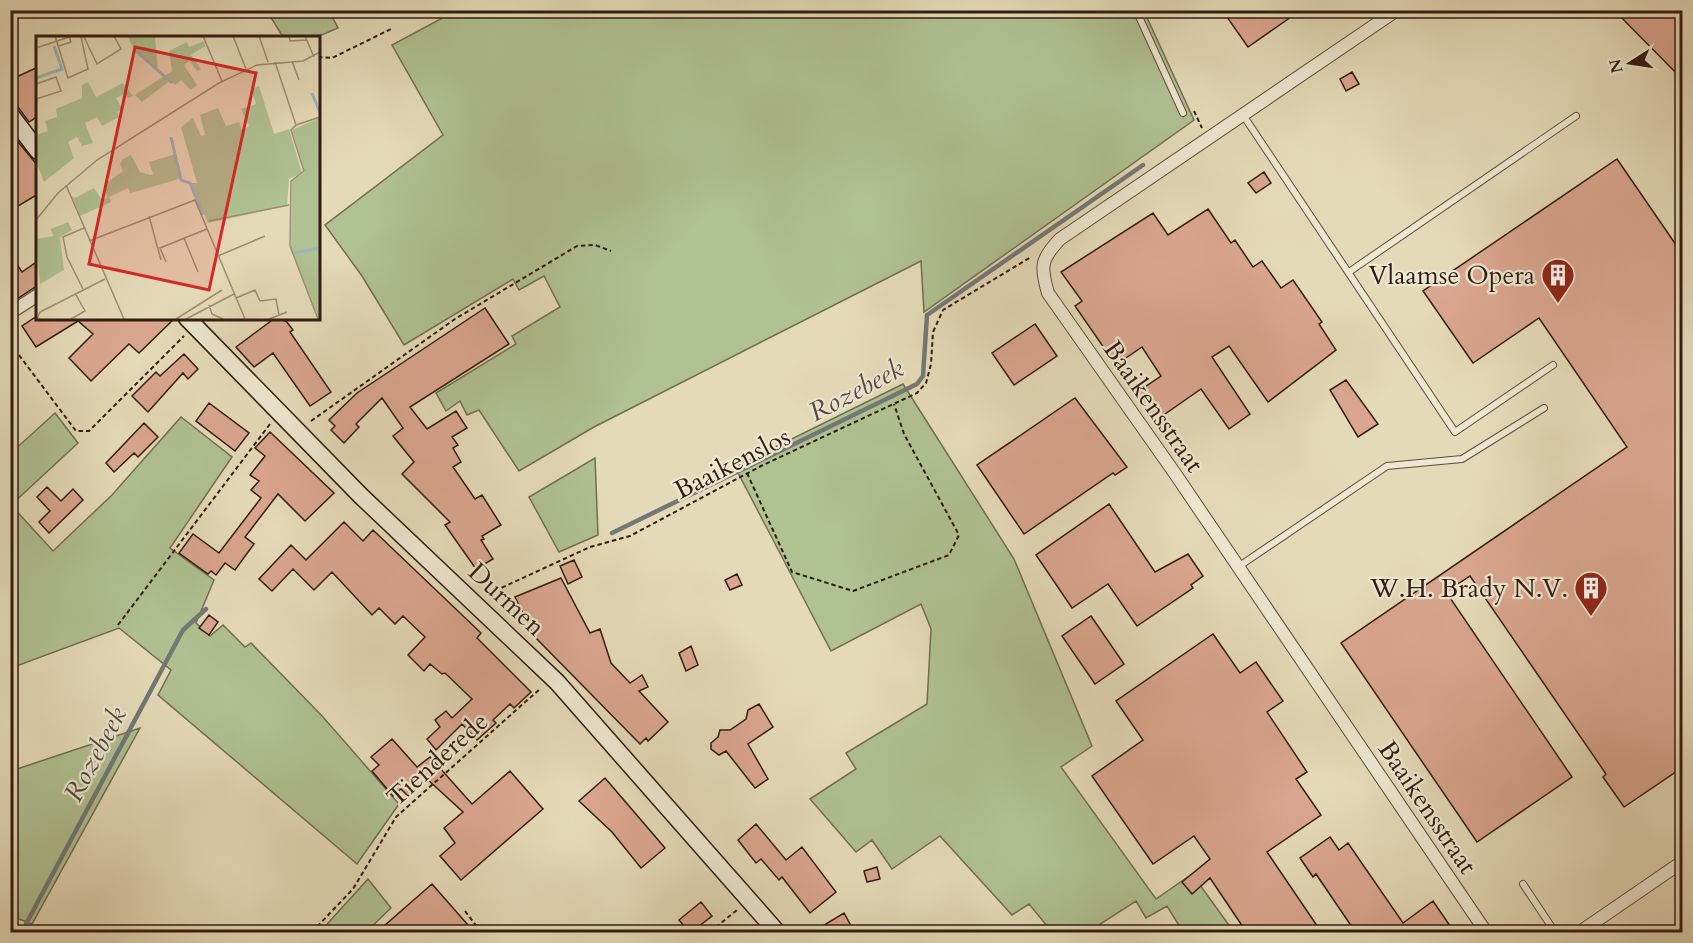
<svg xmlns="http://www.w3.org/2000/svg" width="1693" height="943" font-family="Cardo,serif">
  <rect width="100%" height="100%" fill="#e5dab8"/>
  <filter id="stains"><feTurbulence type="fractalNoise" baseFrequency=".00333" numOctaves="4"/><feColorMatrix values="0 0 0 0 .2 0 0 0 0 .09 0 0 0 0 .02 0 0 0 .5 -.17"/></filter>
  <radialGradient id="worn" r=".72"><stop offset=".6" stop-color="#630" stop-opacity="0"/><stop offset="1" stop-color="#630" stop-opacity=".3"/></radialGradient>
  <path fill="#b0c192" stroke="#716e52" stroke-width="1.5" d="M267 11H329L338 28 317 37H283Z
    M449 11H1144L1194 120 924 312 921 261 594 427 519 471 479 410 467 415 460 401 446 411 436 393 516 344 512 336 560 307 544 276 519 290 513 279 404 345 362 276 325 225 443 135 392 45 450 14Z
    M903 384 1014 559 1092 746 1061 767 1156 899 1192 874 1234 932H1183L1167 906 1146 918 1136 901 1088 932H1052L1029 904 1012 915 940 836 892 869 872 840 856 852 810 799 856 769 846 753 927 704 931 629 921 604 831 651 735 467Z
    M55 413 78 443 11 505V453Z
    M181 417 232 457 170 548 214 580 196 623 210 636 223 625 245 647 251 643 323 717 399 804 357 864 158 695 171 670 119 628 11 668V505L53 551 112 495Z
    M595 458 598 535 559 552 529 497Z
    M140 728 32 924 11 916V771Z
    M368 879 391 908 366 932H320Z"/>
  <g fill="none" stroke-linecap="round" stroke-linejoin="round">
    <path stroke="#727977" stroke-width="4.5" d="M612 533 917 384 923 376 927 315 1143 165
      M26 924 183 630 206 609"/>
  </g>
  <path fill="#daa68f" stroke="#321c12" stroke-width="1.5" d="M1222 10H1301L1248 47Z
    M1614 10H1683V80Z
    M38 67V116L29 122 18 107 10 104V80Z
    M1352 72 1359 84 1346 91 1340 79Z
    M10 132 38 166V194L10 211Z
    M1617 159 1683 255V767L1624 807 1603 777 1606 774 1470 576 1446 592 1572 777 1477 842 1341 643 1627 447 1539 318 1473 363 1423 291Z
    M1264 172 1271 183 1256 193 1248 183Z
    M1208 209 1231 243 1235 240 1253 267 1262 261 1281 288 1293 280 1322 322 1319 324 1336 350 1268 402 1229 346 1212 357 1250 414 1229 429 1201 389 1155 421 1136 393 1161 376 1142 347 1123 360 1120 355 1113 361 1075 306 1082 301 1061 272 1153 213 1168 235Z
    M10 254 22 272 38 261V285L17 299 10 289Z
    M485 308 509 344 410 407 427 429 456 411 467 428 452 437 458 445 453 448 461 462 453 467 475 499 482 495 501 525 482 536 484 539 481 540 493 559 476 569 445 525 450 522 402 474 414 462 393 436 403 428 382 398 356 424 359 427 344 443 331 430 335 426 329 420 357 393Z
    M34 318H175L139 353 129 344 91 381 69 358 93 334 78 321 36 347 22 326Z
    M275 318 286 321 293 330 290 332 331 392 310 406 273 353 254 367 236 347Z
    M1035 324 1057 356 1014 385 992 353Z
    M184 354 198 369 188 379 183 373 148 412 132 396 156 372 160 376Z
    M1346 380 1378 424 1358 437 1330 390Z
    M1075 398 1127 467 1115 475 1113 473 1024 534 977 465Z
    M209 403 249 433 235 451 196 421Z
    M144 423 158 437 138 457 134 453 114 472 106 463Z
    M270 432 334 493 305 521 278 494 245 537 254 544 235 570 225 563 216 575 211 571 208 574 179 553 193 534 219 553 261 498 251 490 259 481 250 475 265 456 255 448Z
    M47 487 61 501 73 489 83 500 49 533 39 522 50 511 37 497Z
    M1109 504 1155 572 1188 554 1203 576 1191 585 1193 588 1137 626 1108 584 1072 608 1036 555Z
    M344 522 363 541 373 530 481 633 477 638 531 692 514 708 510 704 493 720 496 723 477 740 462 724 436 750 427 739 440 727 435 720 446 711 452 718 472 699 445 673 442 674 430 664 424 671 408 655 425 637 403 616 395 624 379 608 372 615 332 572 314 590 293 569 272 591 259 579 291 545 306 560Z
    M574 560 582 577 568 584 560 566Z
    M737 574 742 585 730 590 725 580Z
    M561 578 590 633 600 629 611 663 630 683 642 675 648 687 639 691 668 722 648 741 646 738 640 744 535 637 515 597Z
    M209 615 218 622 209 635 199 628Z
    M1091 616 1124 664 1095 684 1062 636Z
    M1213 634 1240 673 1256 662 1283 701 1267 712 1307 772 1296 779 1321 815 1267 852 1322 933H1247L1210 878 1192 894 1182 882 1210 859 1194 836 1153 864 1092 776 1143 740 1116 701Z
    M691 646 698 665 686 671 679 653Z
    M759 704 773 727 748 744 768 779 755 788 726 751 719 755 711 749V743L718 737 720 730H730L746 719 748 710Z
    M392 739 417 767 430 757 472 804 510 771 543 809 461 880 440 856 455 843 444 828 463 812 427 779 408 796 401 789 393 796 372 771 379 765 371 757Z
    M605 778 665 848 641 868 612 832 579 801Z
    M756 824 786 860 802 847 836 892 810 913 782 877 779 880 761 859 756 863 738 840Z
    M1330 837 1339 850 1348 843 1403 923 1433 901 1455 933H1356L1316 874 1313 877 1300 858Z
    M877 867 880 879 867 882 864 871Z
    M432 884 475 933H376Z
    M701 902 712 916 690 933 679 920Z
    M844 913 855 933H811Z"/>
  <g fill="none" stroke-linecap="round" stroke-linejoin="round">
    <defs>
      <path id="lane" d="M1136 10 1183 113
        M1243 115 1455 432 1553 365
        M1349 272 1576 116
        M1238 567 1387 466 1462 459 1544 408
        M1523 884 1555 932"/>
      <path id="street" d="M1397 10 1060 239C1041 259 1040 266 1048 293L1176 475 1486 932
        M10 313 38 295
        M1580 932 1682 862"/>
      <path id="secondary" d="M10 114 38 151
        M187 318 361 496 557 682 777 932"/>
    </defs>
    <use href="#lane" stroke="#5f4c3c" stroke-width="8"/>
    <use href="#street" stroke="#5f4c3c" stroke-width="14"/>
    <use href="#secondary" stroke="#321c12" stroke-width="19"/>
    <path stroke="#321c12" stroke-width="2" stroke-dasharray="4.5 3" stroke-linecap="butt" d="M318 57 332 58 391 29
      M1194 111 1202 128
      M10 343 76 431H89L184 336
      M311 421 455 319 577 246 595 245 611 251
      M747 473 792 572 853 591 949 555 959 535 904 434 894 404
      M488 594 590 547 630 536 761 466 917 393 926 383 931 364 933 332 943 310 1031 257
      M118 625 270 424
      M465 911 481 932
      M11 932 13 930 23 932
      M312 932 353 889 396 817 541 688
      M710 932 737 910"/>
    <use href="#lane" stroke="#eee7d1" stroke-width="6"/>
    <use href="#street" stroke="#eee7d1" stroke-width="12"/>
    <use href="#secondary" stroke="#eee7d1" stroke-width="16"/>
  </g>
  <defs>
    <symbol id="building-pin" viewBox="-11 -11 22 30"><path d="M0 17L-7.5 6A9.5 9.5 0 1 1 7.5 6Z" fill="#8f2418" stroke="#eee7d1"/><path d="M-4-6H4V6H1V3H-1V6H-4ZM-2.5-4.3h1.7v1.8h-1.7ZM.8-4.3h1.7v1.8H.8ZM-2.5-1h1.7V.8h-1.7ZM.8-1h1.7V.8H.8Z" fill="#fff"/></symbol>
  </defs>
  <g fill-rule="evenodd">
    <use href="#building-pin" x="1539" y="256" width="38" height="52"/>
    <use href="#building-pin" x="1572" y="569" width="38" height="52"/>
  </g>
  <g text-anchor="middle" stroke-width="4.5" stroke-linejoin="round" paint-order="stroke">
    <g font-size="26" fill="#321c12" stroke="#eee7d1" text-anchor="end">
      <text x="1535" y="284">Vlaamse Opera</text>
      <text x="1568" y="597">W.H. Brady N.V.</text>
    </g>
    <g font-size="26" fill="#321c12" stroke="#eee7d1">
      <text transform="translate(1154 406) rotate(55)" y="9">Baaikensstraat</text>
      <text transform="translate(732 463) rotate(-27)" y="9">Baaikenslos</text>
      <text transform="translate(507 599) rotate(43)" y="9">Durmen</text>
      <text transform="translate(437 759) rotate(-42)" y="9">Tienderede</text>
      <text transform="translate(1428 807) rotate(56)" y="9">Baaikensstraat</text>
    </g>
    <g font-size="27" font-style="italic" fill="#524a45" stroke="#eee7d1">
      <text transform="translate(856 390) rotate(-28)" y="9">Rozebeek</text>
      <text transform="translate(95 754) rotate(-62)" y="9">Rozebeek</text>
    </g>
  </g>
  <g transform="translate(36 36)">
    <rect width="284" height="284" fill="#e5dab8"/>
    <path d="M91 0H119L122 35 100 16ZM168 5 169 10 155 19 165 33 161 35 154 25 148 29 161 49 155 54 145 44 139 49 134 45 106 66 99 59 136 35 133 15 151 6 153 11ZM52 46 60 61 87 47 97 60 92 62 89 58 80 62 86 73 81 76 83 81 66 90 61 81 49 87 57 107 46 110 41 101 32 106 38 122 8 146 0 125V99L12 95 9 85 21 81 20 73 46 62V49ZM223 50 238 98 253 93 266 137 253 143 251 170 172 187 154 147H161L145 91 157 82 165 100 169 99 164 79 182 72 190 90 203 86 206 94 209 93 213 90 205 73 220 68 215 53ZM283 82V283L255 213 256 144 269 136 256 94ZM140 118 146 142 102 155 94 157 92 152 73 161 75 166 44 180 36 160 39 162 58 152 66 164 71 162 69 148 87 135 84 128 87 123 95 119 104 136 114 139 117 138 113 126ZM32 186 36 194 24 201 28 234 4 248 0 203 17 200 15 193Z" fill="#b0c192"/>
    <path fill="none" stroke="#9cb7bb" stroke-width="3" d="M100 15 136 47M0 42 26 33 18 10M276 57 284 77M135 101 145 144 154 147 167 179M258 217 284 212"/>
    <path fill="none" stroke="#9d8e76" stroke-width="1.5" d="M19 0 32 42 52 33 45 1M167 0 186 45M197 0 210 33M223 0 232 26M253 0 254 5 271 4M269 0 278 21M48 1 61 28 85 13 78 0M23 10 35 6 33 0M0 12 36 0M256 25 263 44M239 26 260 89 255 94 268 135 255 145 254 210 282 283M0 48 20 41 25 55 0 63M260 89 284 81M30 149 88 283M113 180 125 224M0 184 22 157 61 124 183 47 221 29 267 25 284 16M173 185 253 169M148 202 162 236M53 205 159 164 209 283M182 220 229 200M130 226 124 212 171 193M47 253 31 221 27 201 48 192M200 262 219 254 224 265 240 263 243 279M173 269 176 278 187 283M1 283 4 276 69 243M35 283 49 275 39 257M140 283 186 254M150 283 198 258M233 283 251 276"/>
    <path fill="#d62828" fill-opacity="0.15" stroke="#d62828" stroke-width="3" d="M99 11 220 37 173 254 53 228Z"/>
    <rect width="284" height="284" fill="none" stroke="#321c12" stroke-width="3"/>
  </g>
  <rect width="1693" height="943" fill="none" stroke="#e5dab8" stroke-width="36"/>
  <rect x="12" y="12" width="1669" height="919" fill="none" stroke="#321c12" stroke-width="3"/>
  <rect x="18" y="18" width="1657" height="907" fill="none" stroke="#321c12" stroke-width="1.5"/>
  <g transform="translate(1630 63) rotate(258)" stroke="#eee7d1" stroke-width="4.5" paint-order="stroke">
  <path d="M0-4.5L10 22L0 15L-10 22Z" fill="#321c12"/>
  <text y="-9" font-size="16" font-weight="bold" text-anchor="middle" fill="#321c12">N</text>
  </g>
  <rect width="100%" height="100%" filter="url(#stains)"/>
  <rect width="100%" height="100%" fill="url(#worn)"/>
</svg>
